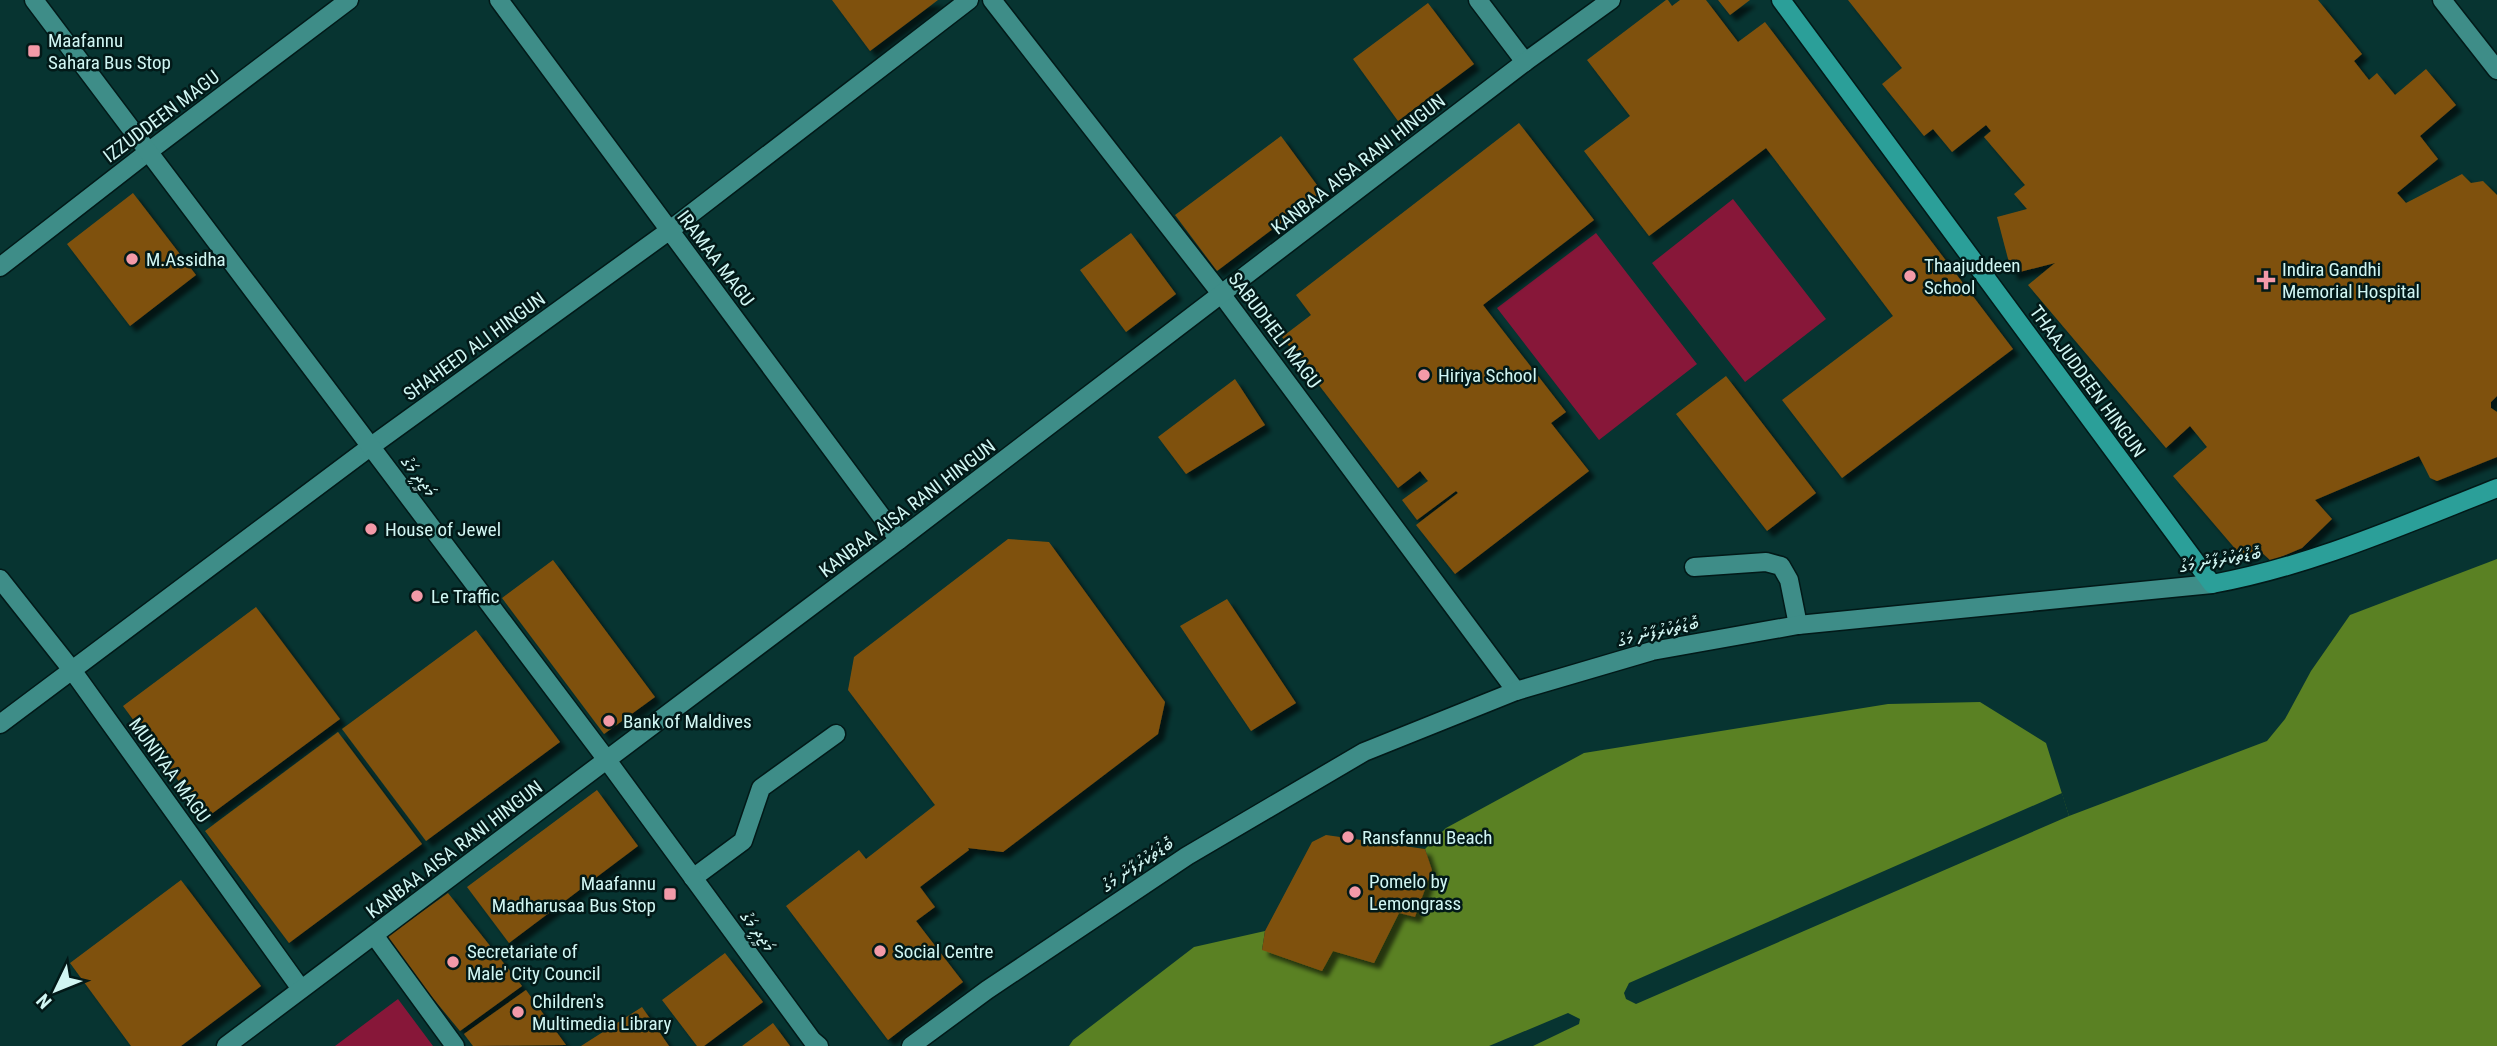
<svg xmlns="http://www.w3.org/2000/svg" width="2497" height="1046" font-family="'Roboto Condensed','Noto Sans Thaana',sans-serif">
  <defs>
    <filter id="shadow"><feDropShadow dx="6" dy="6" stdDeviation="2" flood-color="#0009"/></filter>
  </defs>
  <rect width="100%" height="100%" fill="#073431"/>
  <path fill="#871739" d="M1733 199 1826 319 1745 382 1652 263Z
    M1596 233 1697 364 1599 440 1497 308Z
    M398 999 433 1046H335Z"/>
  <path fill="#5a8123" d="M2497 559V1046H1069L1073 1040 1194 947 1265 931 1262 950 1333 951 1399 913 1415 917 1432 870 1425 849 1446 828 1584 753 1888 704 1980 702 2046 743 2069 816 2267 741 2285 719 2311 671 2350 615Z"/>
  <path fill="#073431" d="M2062 793 2069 816 1636 1004 1626 999 1624 993 1629 983Z
    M1568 1013 1580 1019 1579 1024 1533 1046H1489Z"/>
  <path fill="#7f510e" filter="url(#shadow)" d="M832 0H938L870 51Z
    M1666 0H1668L1672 6 1680 0H1706L1738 42 1765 22 2013 349 1842 478 1782 400 1893 316 1766 148 1649 236 1584 151 1630 116 1587 60Z
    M1718 0H1750L1730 15Z
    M1848 0H2318L2362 54 2354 61 2369 80 2377 73 2395 95 2426 69 2456 105 2420 136 2438 159 2397 193 2406 203 2462 174 2471 183 2483 181 2497 195V396L2491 402V408L2497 412V457L2437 481 2430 478 2419 456 2315 500 2332 519 2302 548 2271 561 2257 548 2244 559 2173 476 2207 447 2190 426 2166 448 2028 285 2055 263 2012 274 1997 217 2027 209 2014 194 2025 185 1984 137 1991 131 1986 125 1952 152 1933 129 1924 136 1882 84 1902 68Z
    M1428 3 1474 64 1398 121 1353 59Z
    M1519 123 1594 220 1483 305 1566 412 1551 423 1589 471 1455 574 1416 525 1458 493 1456 491 1417 520 1402 500 1428 481 1420 471 1398 488 1282 337 1311 315 1296 295Z
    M1281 136 1322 192 1217 271 1175 215Z
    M133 193 196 275 130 326 67 244Z
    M1131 233 1176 294 1126 332 1080 270Z
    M1726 376 1816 493 1767 531 1676 414Z
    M1235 379 1265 425 1186 474 1158 437Z
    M1008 539 1049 542 1165 702 1158 734 1003 852 968 848 969 850 920 887 935 907 916 921 963 982 888 1040 786 906 859 850 866 859 935 805 848 690 854 657Z
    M553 560 655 697 604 734 502 598Z
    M1227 599 1296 703 1251 731 1180 626Z
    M256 607 340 719 206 818 123 706Z
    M476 630 560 742 426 841 342 729Z
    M338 732 422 844 289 943 205 831Z
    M597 790 638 846 509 943 467 887Z
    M1326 835 1425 849 1432 870 1415 917 1399 913 1374 963 1333 951 1322 971 1262 950 1265 931 1312 842Z
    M181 880 261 986 181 1046H131L70 963Z
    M448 893 522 986 460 1031 384 939Z
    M725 953 763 1002 704 1046H697L662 1000Z
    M526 990 566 1045 473 1046 464 1034Z
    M642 1007 669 1046H581Z
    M773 1023 790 1046H742Z"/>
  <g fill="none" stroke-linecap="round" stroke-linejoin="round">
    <defs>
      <path id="service" d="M2442 0 2497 70
        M1694 567 1766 562 1781 566 1789 580 1798 625
        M693 878 743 841 761 788 836 734
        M374 935 455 1046"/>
      <path id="minor" d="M499 0 899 540
        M992 0 1222 295 1516 691
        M1478 0 1525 62
        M0 267 148 152 349 0
        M0 579 72 670 301 989
        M0 724 370 447 670 230 969 0"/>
      <path id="tertiary" d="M34 0 607 760 812 1040 819 1046
        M226 1046 899 540 1525 62 1611 0
        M911 1046 987 990 1187 856 1364 752 1516 691 1652 651 1798 625 2212 584"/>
      <path id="secondary" d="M1781 0 2212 584C2311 566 2403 525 2497 488"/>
    </defs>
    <use href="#service" stroke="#021918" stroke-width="21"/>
    <use href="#minor" stroke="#021918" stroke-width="21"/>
    <use href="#tertiary" stroke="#021918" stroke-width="21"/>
    <use href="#secondary" stroke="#021918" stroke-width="21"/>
    <use href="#service" stroke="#3e8d88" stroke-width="18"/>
    <use href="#minor" stroke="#3e8d88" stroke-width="18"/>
    <use href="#tertiary" stroke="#3e8d88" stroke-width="18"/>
    <use href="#secondary" stroke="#2b9f99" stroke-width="18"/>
  </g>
  <g fill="#f39aa8" stroke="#021918" stroke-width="2.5">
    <rect x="27" y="44" width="14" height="14" rx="3.5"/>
    <circle cx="132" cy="259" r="7"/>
    <circle cx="1910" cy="276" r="7"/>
    <path d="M2262.5 269.5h7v7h7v7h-7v7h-7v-7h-7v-7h7z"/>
    <circle cx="1424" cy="375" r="7"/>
    <circle cx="371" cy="529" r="7"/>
    <circle cx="417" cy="596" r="7"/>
    <circle cx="609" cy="721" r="7"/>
    <circle cx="1348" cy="837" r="7"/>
    <circle cx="1355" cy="892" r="7"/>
    <rect x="663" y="887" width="14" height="14" rx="3.5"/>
    <circle cx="880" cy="951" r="7"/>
    <circle cx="453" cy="962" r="7"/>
    <circle cx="518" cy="1012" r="7"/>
  </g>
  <g text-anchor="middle" stroke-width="5" stroke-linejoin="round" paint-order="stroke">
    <g font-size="19" fill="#d1f6f3" stroke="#021918" text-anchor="start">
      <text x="48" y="47">Maafannu<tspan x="48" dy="22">Sahara Bus Stop</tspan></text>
      <text x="146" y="266">M.Assidha</text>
      <text x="1924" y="272">Thaajuddeen<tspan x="1924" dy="22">School</tspan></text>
      <text x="2282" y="276">Indira Gandhi<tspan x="2282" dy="22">Memorial Hospital</tspan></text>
      <text x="1438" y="382">Hiriya School</text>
      <text x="385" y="536">House of Jewel</text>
      <text x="431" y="603">Le Traffic</text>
      <text x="623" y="728">Bank of Maldives</text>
      <text x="1362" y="844">Ransfannu Beach</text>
      <text x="1369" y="888">Pomelo by<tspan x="1369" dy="22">Lemongrass</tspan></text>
      <text x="656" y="890" text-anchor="end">Maafannu<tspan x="656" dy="22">Madharusaa Bus Stop</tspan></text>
      <text x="467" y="958">Secretariate of<tspan x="467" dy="22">Male' City Council</tspan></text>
      <text x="894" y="958">Social Centre</text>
      <text x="532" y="1008">Children's<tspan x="532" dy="22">Multimedia Library</tspan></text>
    </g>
    <g font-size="19" fill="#d1f6f3" stroke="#021918">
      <text transform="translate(161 116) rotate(-37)" y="7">IZZUDDEEN MAGU</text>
      <text transform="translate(1358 164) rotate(-38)" y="7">KANBAA AISA RANI HINGUN</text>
      <text transform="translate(716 258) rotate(53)" y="7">IRAMAA MAGU</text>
      <text transform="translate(1275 330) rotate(53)" y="7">SABUDHELI MAGU</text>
      <text transform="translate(474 346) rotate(-36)" y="7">SHAHEED ALI HINGUN</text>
      <text transform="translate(2088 381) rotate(54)" y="7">THAAJUDDEEN HINGUN</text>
      <text transform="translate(419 476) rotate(53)" y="7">މަޖީދީ މަގު</text>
      <text transform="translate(907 508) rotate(-37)" y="7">KANBAA AISA RANI HINGUN</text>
      <text transform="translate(2220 559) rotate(-10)" y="7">ބޮޑުތަކުރުފާނު މަގު</text>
      <text transform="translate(1658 631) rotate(-13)" y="7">ބޮޑުތަކުރުފާނު މަގު</text>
      <text transform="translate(170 770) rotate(54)" y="7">MUNIYAA MAGU</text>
      <text transform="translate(454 849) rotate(-37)" y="7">KANBAA AISA RANI HINGUN</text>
      <text transform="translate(1137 864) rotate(-34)" y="7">ބޮޑުތަކުރުފާނު މަގު</text>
      <text transform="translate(758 931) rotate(54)" y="7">މަޖީދީ މަގު</text>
    </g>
  </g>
  <g transform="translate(56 990) rotate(227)" stroke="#021918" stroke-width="5" paint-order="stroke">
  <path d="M0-5L12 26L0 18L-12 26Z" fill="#d1f6f3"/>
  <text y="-10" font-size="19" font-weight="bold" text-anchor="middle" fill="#d1f6f3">N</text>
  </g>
</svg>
